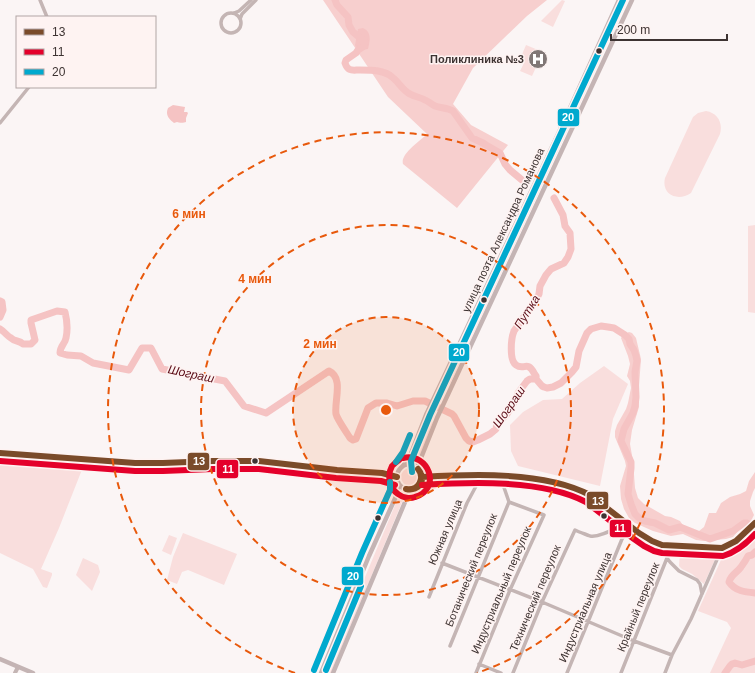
<svg xmlns="http://www.w3.org/2000/svg" width="755" height="673" font-family="Helvetica,sans-serif">
  <rect width="100%" height="100%" fill="#fbf5f5"/>
  <path fill="#f9dedd" d="M562 0 565 1 553 27 541 21Z
    M622 0H627L592 77 588 75Z
    M526 45 543 52 532 76 520 71 525 61 520 59Z
    M585 80 590 82 450 384 446 382Z
    M706 111C718 113 723 123 720 134L691 193C678 202 661 195 665 178L693 117 698 113Z
    M755 225V313L748 312V226Z
    M604 366 628 384 613 419 600 486 518 466 511 451 510 425 523 412 543 400 562 399 580 383Z
    M428 420 433 422 420 455 415 453Z
    M0 456 85 462 59 528 41 569 52 573V575L47 588 43 587 33 569 0 553Z
    M212 463H254L251 472 211 466Z
    M401 477a9 9 0 1 1 18 0a9 9 0 1 1-18 0Z
    M398 498 403 500 331 673H325Z
    M755 525V673H710L731 628 727 622 698 611 725 551 733 548Z
    M183 533 237 554 224 585 188 570 182 572 177 584 167 580 173 557Z
    M169 535 177 538 171 555 162 551Z
    M680 551H682L713 552 717 554V555L704 584 692 574 682 569 679 566Z
    M83 558 98 565 100 572 92 591 76 575Z"/>
  <path fill="#f7cfce" d="M323 0H547L527 16 473 68 453 104 471 125 508 145 457 208 403 164C400 154 420 141 427 134L388 97Z
    M629 332 632 333 636 338 641 359 639 386V407L632 430 630 444 633 461 635 488 638 498 644 504 665 516 671 517 680 521 685 528 694 531H699L704 527 709 513H716L721 503 730 497 740 494 746 491 749 481 755 472V488L753 492 750 501V506L754 515 752 519 748 524 740 529 733 537 726 539 704 541 696 540 683 534 671 536 653 531 635 523 629 518 624 509 621 499 620 486 626 466 625 461 615 437V431L617 425 626 409 628 403 631 388 630 381 627 376 630 364 628 356 621 338 623 335Z"/>
  <path fill="#f5c3c3" d="M363 28C372 32 370 41 368 49L360 50 356 48 355 45 358 29Z
    M173 105 185 107 184 112H187L188 113 186 118V122C184 123 179 123 177 122L174 123C169 119 165 115 168 108Z"/>
  <g fill="none" stroke-linecap="round" stroke-linejoin="round">
    <path stroke="#f5c3c3" stroke-width="7" d="M335 0 337 5 348 17 349 25 353 32 365 42 364 46 358 50 356 53 346 60 345 63C348 72 352 70 360 70 365 70 372 70 378 71 383 72 389 74 392 77 399 82 402 90 410 94 415 97 420 97 425 100 428 101 431 104 435 106 441 108 448 108 453 111L472 138 483 143 486 145 500 153 505 164 510 170 522 180
      M0 301 2 302 3 310 0 317
      M0 329C5 332 7 336 11 338 15 342 19 340 23 344H31L35 340 31 323V320L57 311 65 312C67 320 68 329 66 338 65 344 60 346 60 353L67 355 81 356 93 363 129 370 142 348H151L162 369 225 381 244 406 266 413 329 371C344 378 334 401 336 414 337 419 347 433 350 438L353 440 356 439 368 408 376 403H387L397 406 413 401H425L452 414 454 416 466 438 469 441 473 442 478 440 490 434 496 429 497 424 507 414 516 399 518 393 527 381 530 379H536L542 386 544 387 547 388 553 387 561 383 572 372 576 367 579 351 587 333 591 329 601 326 608 327 614 328 625 335 629 339 630 344 634 350 636 356 637 361 635 372 636 397 635 406 633 413 624 429 621 441 631 462V468L628 494 631 504 635 514 639 518 645 521 655 523 669 530 680 527 710 539 733 531 744 523H747L755 529
      M536 379C536 374 537 378 534 373 527 360 524 371 516 365 509 360 511 338 514 331L537 298 539 294 540 286 546 275 551 269 564 263 568 257 571 249 570 233 565 226 563 215 554 198
      M755 552 752 555 748 556C746 560 744 563 741 567 737 573 731 574 729 582 735 591 745 592 755 593
      M725 673 730 666 732 664 735 663 742 665 755 661"/>
    <path stroke="#c4b5b4" stroke-width="3.5" d="M40 0 47 17
      M221 23a10 10 0 1 1 20 0a10 10 0 1 1-20 0Z
      M234 13 239 11 251 0
      M240 19 242 14 256 0
      M0 123 29 87
      M0 453 135 463H163L213 461H259L337 470 382 473 397 477
      M422 477C454 475 487 475 519 477 544 480 569 482 590 495 602 503 614 513 626 523 637 532 648 541 662 545L722 548C736 544 745 533 755 523
      M667 558 670 562 679 571 697 580 700 584 702 594
      M442 563 542 602 634 641 672 655
      M429 597 467 503 482 475
      M450 646 509 502
      M479 664 501 673
      M476 673 510 590 544 515 509 502 500 476
      M513 673 542 602 575 530C579 532 585 534 590 536 600 538 617 527 626 523
      M567 673 622 539 631 527
      M621 673 667 558 669 546
      M665 673 672 655 691 619 722 548"/>
    <path stroke="#c4b5b4" stroke-width="4" d="M15 673 18 667"/>
    <path stroke="#c4b4b4" stroke-width="4.5" d="M397 477a13 13 0 1 1 26 0a13 13 0 1 1-26 0Z
      M402 467 410 456 426 415 560 130 619 0
      M420 471 419 464 421 458 437 418 632 0
      M0 659 33 673
      M321 673 369 556 398 492V482
      M333 673 408 495 414 489"/>
    <defs>
      <path id="bus-1" d="M0 453 135 463H163L213 461H259L337 470 382 473 397 477
        M422 477C472 474 545 471 590 495L639 533 652 541 662 545 722 548 736 541 755 523
        M406 489C419 491 425 478 418 469
        M406 489C420 492 427 479 418 469"/>
      <path id="bus-2" d="M399 460C396 462 394 464 392 466 387 475 389 488 398 494 403 498 410 499 415 497 442 489 429 452 403 458
        M0 461 135 471H163L213 469H259L336 478 381 481 395 485
        M422 485C470 482 543 479 586 502L634 539 644 546 654 551 662 553 723 556C736 552 746 544 755 534"/>
      <path id="bus-3" d="M396 462 403 452 410 435
        M412 472 411 461 430 415 623 0
        M314 670 362 553 390 490V482
        M326 670 361 586"/>
    </defs>
    <use href="#bus-1" stroke="#fef3f2" stroke-width="9"/>
    <use href="#bus-2" stroke="#fef3f2" stroke-width="9"/>
    <use href="#bus-3" stroke="#fef3f2" stroke-width="9"/>
    <use href="#bus-1" stroke="#7a4b2a" stroke-width="6"/>
    <use href="#bus-2" stroke="#e4002b" stroke-width="6"/>
    <use href="#bus-3" stroke="#00a9ce" stroke-width="6"/>
  </g>
  <circle cx="386" cy="410" r="93" fill="#e8590c" fill-opacity=".12"/>
  <g fill="none" stroke="#e8590c" stroke-width="2" stroke-dasharray="7 5">
    <circle cx="386" cy="410" r="93"/>
    <circle cx="386" cy="410" r="185"/>
    <path d="M295 673A278 278 0 1 1 477 673"/>
  </g>
  <defs>
    <symbol id="hospital-disc" viewBox="-11 -11 22 22"><circle r="9.5" fill="#807776" stroke="#fef3f2"/><path d="M-5-5h3v3.5h4V-5h3V5h-3V1.5h-4V5h-3Z" fill="#fff"/></symbol>
  </defs>
  <g fill-rule="evenodd">
    <use href="#hospital-disc" x="527" y="48" width="22" height="22"/>
  </g>
  <g fill="#3d3332" stroke="#fef3f2" stroke-width="1.5">
    <circle cx="599" cy="51" r="3.5"/>
    <circle cx="484" cy="300" r="3.5"/>
    <circle cx="255" cy="461" r="3.5"/>
    <circle cx="604" cy="516" r="3.5"/>
    <circle cx="378" cy="518" r="3.5"/>
  </g>
  <g text-anchor="middle" stroke-width="3" stroke-linejoin="round" paint-order="stroke">
    <g font-size="11" font-weight="bold" fill="#3d3332" stroke="#fef3f2" text-anchor="end">
      <text x="524" y="63">Поликлиника №3</text>
    </g>
    <g font-size="11" fill="#3d3332" stroke="#fef3f2">
      <text transform="translate(503 230) rotate(-65)" y="4">улица поэта Александра Романова</text>
      <text transform="translate(445 532) rotate(-67)" y="4">Южная улица</text>
      <text transform="translate(471 570) rotate(-68)" y="4">Ботанический переулок</text>
      <text transform="translate(501 590) rotate(-67)" y="4">Индустриальный переулок</text>
      <text transform="translate(535 598) rotate(-67)" y="4">Технический переулок</text>
      <text transform="translate(585 607) rotate(-67)" y="4">Индустриальная улица</text>
      <text transform="translate(638 607) rotate(-68)" y="4">Крайный переулок</text>
    </g>
    <g font-size="12" font-style="italic" fill="#5b0c16" stroke="#fef3f2">
      <text transform="translate(527 312) rotate(-58)" y="4">Путка</text>
      <text transform="translate(191 374) rotate(12)" y="4">Шограш</text>
      <text transform="translate(509 407) rotate(-55)" y="4">Шограш</text>
    </g>
  </g>
  <circle cx="386" cy="410" r="6" fill="#e8590c" stroke="#fef3f2" stroke-width="2"/>
  <g font-size="12" text-anchor="middle" font-weight="bold" fill="#e8590c" stroke="#fef3f2" stroke-width="3" stroke-linejoin="round" paint-order="stroke">
    <text x="189" y="218">6 мин</text>
    <text x="255" y="283">4 мин</text>
    <text x="320" y="348">2 мин</text>
  </g>
  <g stroke="#fef3f2" stroke-width="1.5">
    <rect x="557" y="108" width="23" height="19" rx="4" fill="#00a9ce"/>
    <rect x="448" y="343" width="22" height="19" rx="4" fill="#00a9ce"/>
    <rect x="187" y="452" width="23" height="19" rx="4" fill="#7a4b2a"/>
    <rect x="216" y="459" width="23" height="20" rx="4" fill="#e4002b"/>
    <rect x="586" y="491" width="23" height="19" rx="4" fill="#7a4b2a"/>
    <rect x="609" y="519" width="23" height="19" rx="4" fill="#e4002b"/>
    <rect x="341" y="566" width="23" height="20" rx="4" fill="#00a9ce"/>
  </g>
  <g font-size="11" text-anchor="middle" font-weight="bold" fill="#fff">
    <text x="568" y="121">20</text>
    <text x="459" y="356">20</text>
    <text x="199" y="465">13</text>
    <text x="228" y="473">11</text>
    <text x="598" y="505">13</text>
    <text x="620" y="532">11</text>
    <text x="353" y="580">20</text>
  </g>
  <rect x="16" y="16" width="140" height="72" fill="#fef3f2" stroke="#b1a6a5"/>
  <rect x="24" y="29" width="20" height="6" fill="#7a4b2a" stroke="#b1a6a5"/>
  <text x="52" y="36" font-size="12" fill="#3d3332">13</text>
  <rect x="24" y="49" width="20" height="6" fill="#e4002b" stroke="#b1a6a5"/>
  <text x="52" y="56" font-size="12" fill="#3d3332">11</text>
  <rect x="24" y="69" width="20" height="6" fill="#00a9ce" stroke="#b1a6a5"/>
  <text x="52" y="76" font-size="12" fill="#3d3332">20</text>
  <path d="M611 34v6h116v-6" fill="none" stroke="#3d3332" stroke-width="2"/>
  <text x="617" y="34" font-size="12" fill="#3d3332" stroke="#fef3f2" stroke-width="3" paint-order="stroke">200 m</text>
</svg>
